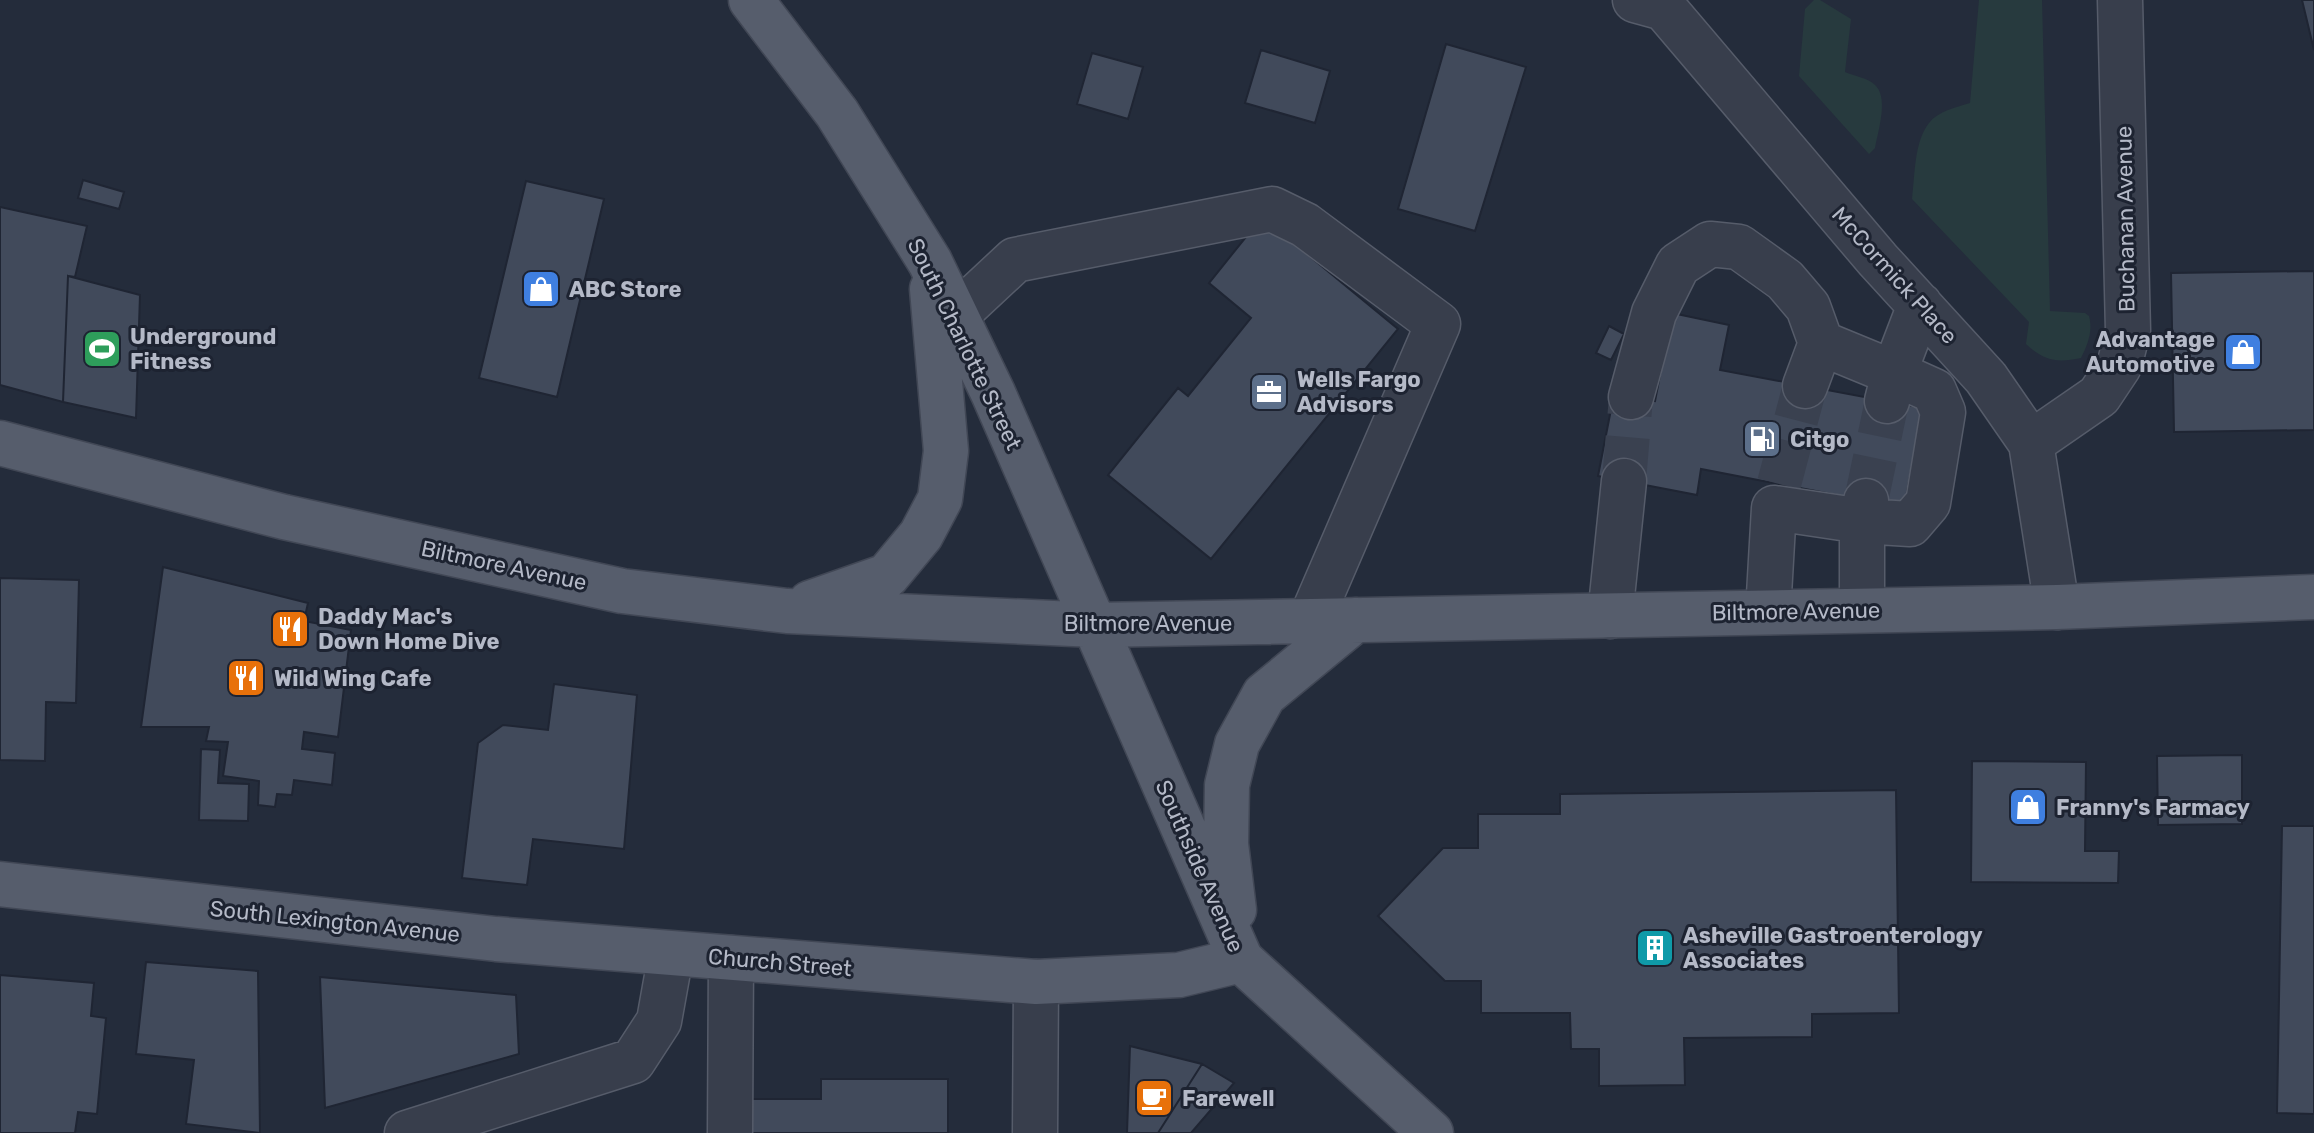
<svg xmlns="http://www.w3.org/2000/svg" width="2314" height="1133" font-family="Rubik,sans-serif">
  <rect width="100%" height="100%" fill="#242c3b"/>
  <path fill="#273a3e" d="M1814 0H1820L1851 19 1845 72C1854 76 1868 78 1875 85 1889 98 1878 131 1875 148L1869 154 1799 76 1805 9Z
    M1979 0H2042L2050 311 2085 313 2089 316C2093 331 2088 344 2081 358 2057 363 2044 361 2026 344L2029 322 1912 199C1915 175 1914 142 1929 123 1938 111 1957 107 1970 103Z"/>
  <path fill="#414a5b" stroke="#1f2533" stroke-width="2" d="M2302 0H2314V50Z
    M1446 44 1526 67 1475 231 1398 209Z
    M1261 50 1330 71 1315 123 1245 103Z
    M1092 53 1143 67 1128 119 1077 104Z
    M83 180 124 192 119 209 78 198Z
    M526 181 604 199 557 397 479 378Z
    M0 207 87 226 75 277 68 276 63 402 0 385Z
    M1262 217 1398 329 1211 559 1108 475 1178 388 1188 396 1251 318 1209 283Z
    M2314 271V430L2174 432 2171 273Z
    M68 276 140 295 136 418 63 402Z
    M1672 313 1729 325 1720 370 1923 408 1904 508 1701 469 1697 495 1598 476 1614 394 1655 401Z
    M1609 326 1624 334 1611 360 1596 353Z
    M163 567 308 603 304 621 351 630 338 737 304 732 302 749 335 753 332 785 294 780 292 795 277 794 275 807 258 805 259 781 223 776 228 742 206 741 209 727H141Z
    M0 578 79 580 76 703 46 702 45 761 0 760Z
    M554 684 637 695 624 849 533 839 527 885 462 878 478 743 503 725 548 730Z
    M201 749 220 750 218 783 249 784 248 821 199 820Z
    M2242 755V824L2158 825 2157 756Z
    M1972 761 2086 762 2085 851H2119L2118 883 1971 882Z
    M1896 790 1899 1013 1812 1014V1037L1684 1038 1685 1085 1599 1086V1049H1571L1570 1013H1481V981H1445L1378 916 1443 848H1478V814H1560V794Z
    M2282 826H2314V1114L2277 1113Z
    M146 962 258 971 260 1133 186 1124 194 1060 136 1054Z
    M0 975 94 983 91 1016 106 1018 97 1114 78 1112 75 1133H0Z
    M320 977 516 995 519 1054 325 1108Z
    M1130 1046 1202 1064 1158 1133H1127Z
    M1202 1064 1234 1083 1191 1133H1158Z
    M821 1079H948V1133H748V1099H821Z"/>
  <g fill="none" stroke-linecap="round" stroke-linejoin="round">
    <path stroke="#3a4150" stroke-width="44" stroke-dasharray="44 22" stroke-linecap="butt" d="M1624 481 1631 397
      M1779 484 1805 386
      M1866 501 1887 401"/>
    <defs>
      <path id="minor" d="M1635 0 1664 8 1878 260 1986 378 2031 443 2057 607
        M956 315 1015 260 1272 209 1305 225 1438 324 1310 621
        M1805 386 1821 343 1894 373 1887 401
        M1631 397 1654 313 1678 265 1710 244 1739 247 1785 280 1808 307 1821 343
        M2031 443 2099 396 2119 366 2128 331 2120 0
        M1866 501 1862 521 1910 524 1928 503 1943 412 1934 391 1894 373 1920 305
        M1768 612 1774 508 1862 521V610
        M1610 616 1624 481
        M407 1133 633 1061 659 1021 671 954
        M730 1133 731 958
        M1035 1133 1036 982"/>
      <path id="major" d="M751 0 837 113 930 262 993 393 1241 960 1431 1133
        M0 443 284 517 622 591 787 611 1096 625 2057 607 2314 597
        M810 603 887 576 921 535 940 499 946 451 932 289
        M0 884 496 939 1036 982 1179 975 1241 960
        M1234 910 1226 844 1227 785 1237 744 1264 695 1355 620"/>
    </defs>
    <use href="#minor" stroke="#565c6a" stroke-width="47"/>
    <use href="#major" stroke="#414755" stroke-width="47"/>
    <use href="#minor" stroke="#383e4c" stroke-width="44"/>
    <use href="#major" stroke="#565d6c" stroke-width="44"/>
  </g>
  <defs>
    <symbol id="shop-square" viewBox="-11 -11 22 22"><rect x="-9" y="-9" width="18" height="18" rx="4" fill="#3f7fe0" stroke="#1d2331"/><path d="M-5-2.5h2.3a2.7 3.5 0 0 1 5.4 0H5L5.5 6h-11ZM-1.5-2.5h3a1.5 2.3 0 0 0-3 0Z" fill="#fff"/></symbol>
    <symbol id="stadium-square" viewBox="-11 -11 22 22"><rect x="-9" y="-9" width="18" height="18" rx="4" fill="#2e9e5b" stroke="#1d2331"/><path d="M0-5a6.5 5 0 1 0 0 10a6.5 5 0 1 0 0-10ZM-3.5-1.8h7v3.6h-7Z" fill="#fff"/></symbol>
    <symbol id="office-square" viewBox="-11 -11 22 22"><rect x="-9" y="-9" width="18" height="18" rx="4" fill="#5c6f8a" stroke="#1d2331"/><path d="M-6-3h4V-5.5h4V-3h4V5H-6ZM-1-4.5V-3h2v-1.5ZM-6 0V1H6V0Z" fill="#fff"/></symbol>
    <symbol id="fuel-square" viewBox="-11 -11 22 22"><rect x="-9" y="-9" width="18" height="18" rx="4" fill="#5c6f8a" stroke="#1d2331"/><path d="M-5.5-6h7V0h2V4h1.3V-2.5L3-4.5l.8-.8L6-3V5H2.5V1h-1V6h-7ZM-4.2-4.7v3.2H.2V-4.7Z" fill="#fff"/></symbol>
    <symbol id="restaurant-square" viewBox="-11 -11 22 22"><rect x="-9" y="-9" width="18" height="18" rx="4" fill="#e8710a" stroke="#1d2331"/><path d="M-5-6h1v4h1v-4h1v4h1v-4h1v5L-1.5 .5V6h-2V.5L-5-1ZM5-6V6H3V1.5H1.5Q1.5-4 5-6Z" fill="#fff"/></symbol>
    <symbol id="building-square" viewBox="-11 -11 22 22"><rect x="-9" y="-9" width="18" height="18" rx="4" fill="#0f9aa8" stroke="#1d2331"/><path d="M-4-6H4V6H1V3H-1V6H-4ZM-2.5-4.3h1.7v1.8h-1.7ZM.8-4.3h1.7v1.8H.8ZM-2.5-1h1.7V.8h-1.7ZM.8-1h1.7V.8H.8Z" fill="#fff"/></symbol>
    <symbol id="cafe-square" viewBox="-11 -11 22 22"><rect x="-9" y="-9" width="18" height="18" rx="4" fill="#e8710a" stroke="#1d2331"/><path d="M-5.5-4.5H6V0H3Q3 3.5 0 3.5H-2.5Q-5.5 3.5-5.5 0ZM3-3.2v2h1.7v-2ZM-6 4.5H4V6H-6Z" fill="#fff"/></symbol>
  </defs>
  <g fill-rule="evenodd">
    <use href="#shop-square" x="519" y="267" width="44" height="44"/>
    <use href="#stadium-square" x="80" y="327" width="44" height="44"/>
    <use href="#shop-square" x="2221" y="330" width="44" height="44"/>
    <use href="#office-square" x="1247" y="370" width="44" height="44"/>
    <use href="#fuel-square" x="1740" y="417" width="44" height="44"/>
    <use href="#restaurant-square" x="268" y="607" width="44" height="44"/>
    <use href="#restaurant-square" x="224" y="656" width="44" height="44"/>
    <use href="#shop-square" x="2006" y="785" width="44" height="44"/>
    <use href="#building-square" x="1633" y="926" width="44" height="44"/>
    <use href="#cafe-square" x="1132" y="1076" width="44" height="44"/>
  </g>
  <g text-anchor="middle" stroke-width="6" stroke-linejoin="round" paint-order="stroke">
    <g font-size="22" fill="#b4b9c7" stroke="#1d2331">
      <text transform="translate(2125 219) rotate(-91)" y="8">Buchanan Avenue</text>
      <text transform="translate(1895 275) rotate(48)" y="8">McCormick Place</text>
      <text transform="translate(965 344) rotate(64)" y="8">South Charlotte Street</text>
      <text transform="translate(504 565) rotate(12)" y="8">Biltmore Avenue</text>
      <text transform="translate(1796 611) rotate(-1)" y="8">Biltmore Avenue</text>
      <text x="1148" y="631">Biltmore Avenue</text>
      <text transform="translate(1200 866) rotate(66)" y="8">Southside Avenue</text>
      <text transform="translate(335 921) rotate(6)" y="8">South Lexington Avenue</text>
      <text transform="translate(780 962) rotate(5)" y="8">Church Street</text>
    </g>
    <g font-size="22" font-weight="bold" fill="#b4b9c7" stroke="#1d2331" text-anchor="start">
      <text x="569" y="297">ABC Store</text>
      <text x="130" y="344">Underground<tspan x="130" dy="25">Fitness</tspan></text>
      <text x="2215" y="347" text-anchor="end">Advantage<tspan x="2215" dy="25">Automotive</tspan></text>
      <text x="1297" y="387">Wells Fargo<tspan x="1297" dy="25">Advisors</tspan></text>
      <text x="1790" y="447">Citgo</text>
      <text x="318" y="624">Daddy Mac's<tspan x="318" dy="25">Down Home Dive</tspan></text>
      <text x="274" y="686">Wild Wing Cafe</text>
      <text x="2056" y="815">Franny's Farmacy</text>
      <text x="1683" y="943">Asheville Gastroenterology<tspan x="1683" dy="25">Associates</tspan></text>
      <text x="1182" y="1106">Farewell</text>
    </g>
  </g>
</svg>
